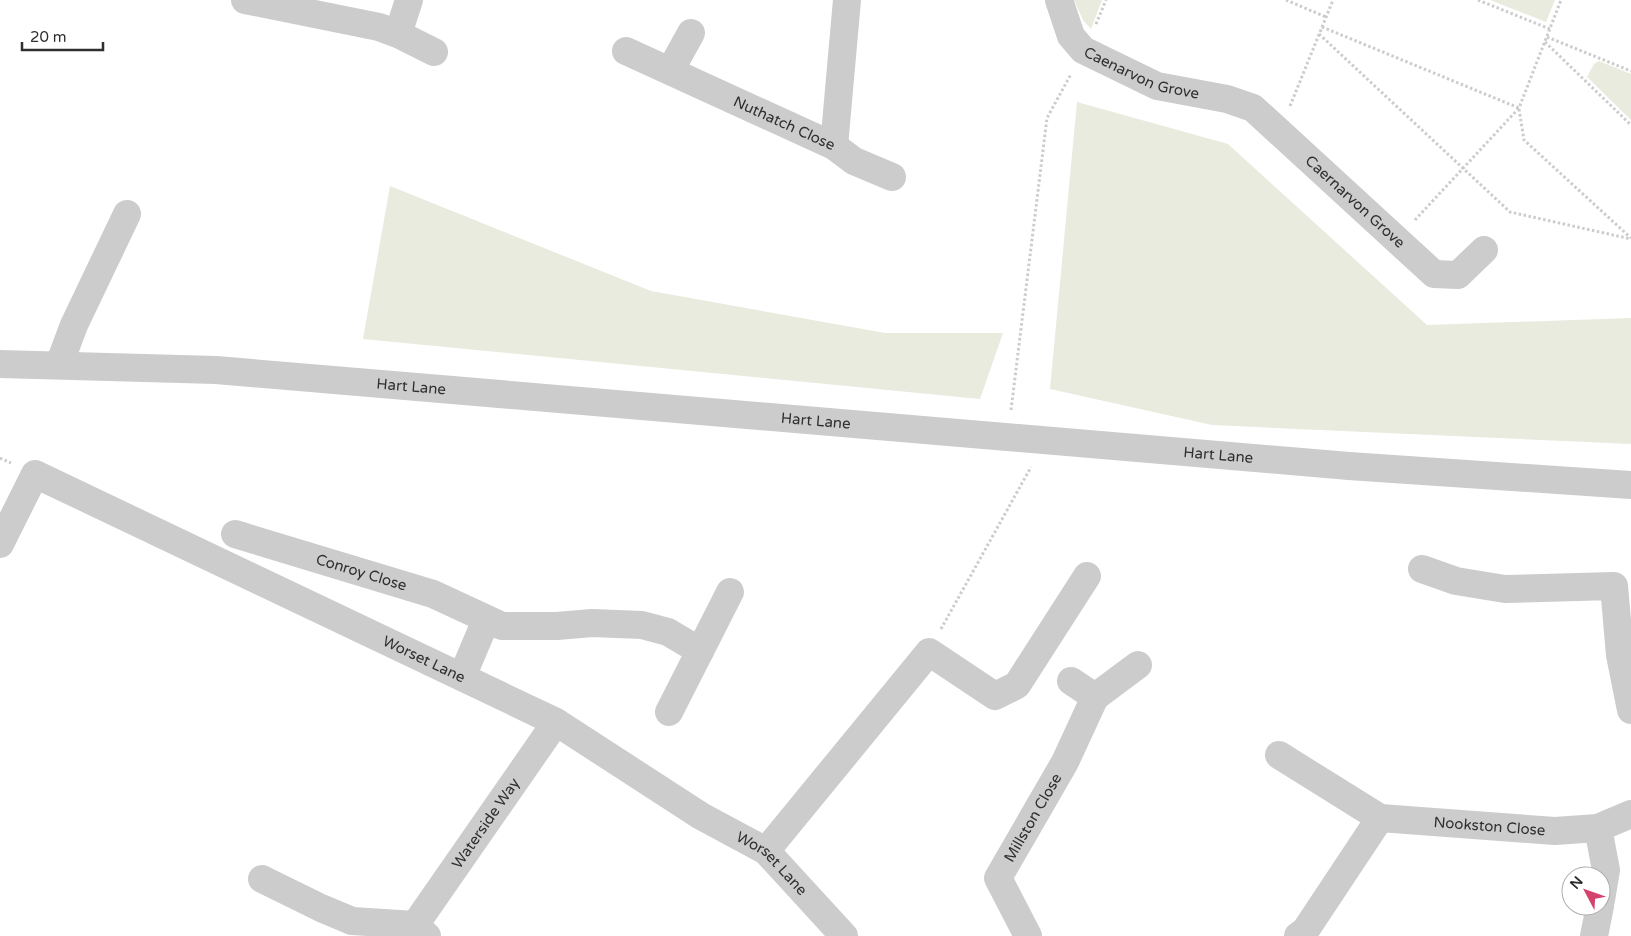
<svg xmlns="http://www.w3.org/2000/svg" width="1631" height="936" font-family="'Varela Round',sans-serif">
  <rect width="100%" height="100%" fill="#fff"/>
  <path fill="#e8ebde" d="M1074 0H1102L1091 29 1083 20Z
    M1490 0H1555L1546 22Z
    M1599 61 1631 74V120L1587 77 1594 64Z
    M1077 102 1228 144 1427 325 1631 318V444L1212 425 1050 389Z
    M390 186 651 291 885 333H1003L980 399 363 339Z"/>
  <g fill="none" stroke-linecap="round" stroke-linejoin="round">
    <path stroke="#ccc" stroke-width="3" stroke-dasharray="2.5 2.5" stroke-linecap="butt" d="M1286 0 1326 17
      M1478 0 1550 29
      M1096 24 1106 0
      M1322 27 1519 108
      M1319 34 1510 212 1631 239
      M1547 37 1631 71
      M1545 42 1631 125
      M1290 106 1333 0
      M1519 109 1524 140 1631 238
      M1415 220 1519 108 1561 0
      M1011 410 1047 118 1071 74
      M0 458 11 463
      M941 629 1031 467"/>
    <g stroke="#ccc" stroke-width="28">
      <path d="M245 0 379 27 398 34 434 52"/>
      <path id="s1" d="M1059 0 1071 36 1083 50 1157 86 1227 99 1253 108 1434 274 1458 275 1484 250"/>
      <path d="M398 34 409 0"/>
      <path id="s2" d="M626 51 834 146 847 0"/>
      <path d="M670 71 691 33"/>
      <path d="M834 146 854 161 892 177"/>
      <path id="s3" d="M0 364 216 370 1349 466 1631 485"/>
      <path d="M59 365 74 325 127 214"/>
      <path id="s4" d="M235 534 433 594 502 626H557L592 623 642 625 668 632 700 651"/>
      <path id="s5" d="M0 544 35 474 556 722 701 816 766 851 844 936"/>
      <path d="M1422 569 1456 581 1505 589 1614 586 1620 655 1631 710"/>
      <path d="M462 677 486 620"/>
      <path d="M1071 681 1095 697"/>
      <path d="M669 712 730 592"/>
      <path d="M1279 755 1380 818"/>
      <path d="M1598 828 1606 870 1601 900"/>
      <path d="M766 851 929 652 995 696 1017 685 1087 576"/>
      <path d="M262 879 321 908 352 921 415 925 427 936"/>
      <path id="s6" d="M415 925 556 722"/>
      <path id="s7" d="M1028 936 998 878 1065 762 1095 697 1138 665"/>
      <path id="s8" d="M1298 936 1305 931 1380 818 1555 831 1598 828 1631 814"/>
      <path d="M1594 936 1600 906"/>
    </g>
  </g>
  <g text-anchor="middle" stroke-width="5" stroke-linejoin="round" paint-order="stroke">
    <g font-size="15" fill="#2f2f2f" stroke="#fff">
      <text dy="5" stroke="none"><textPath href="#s1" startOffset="120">Caenarvon Grove</textPath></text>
      <text dy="5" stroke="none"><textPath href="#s2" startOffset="174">Nuthatch Close</textPath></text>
      <text dy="5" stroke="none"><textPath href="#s1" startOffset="376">Caernarvon Grove</textPath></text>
      <text dy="5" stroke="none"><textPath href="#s3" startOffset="412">Hart Lane</textPath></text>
      <text dy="5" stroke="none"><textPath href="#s3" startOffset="818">Hart Lane</textPath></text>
      <text dy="5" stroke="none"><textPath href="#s3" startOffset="1222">Hart Lane</textPath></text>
      <text dy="5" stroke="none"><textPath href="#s4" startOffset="132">Conroy Close</textPath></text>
      <text dy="5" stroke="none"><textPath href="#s5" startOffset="509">Worset Lane</textPath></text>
      <text dy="5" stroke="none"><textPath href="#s7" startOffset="135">Millston Close</textPath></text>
      <text dy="5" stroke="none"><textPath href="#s6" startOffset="124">Waterside Way</textPath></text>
      <text dy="5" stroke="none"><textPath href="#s8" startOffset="254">Nookston Close</textPath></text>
      <text dy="5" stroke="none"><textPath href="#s5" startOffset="914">Worset Lane</textPath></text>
    </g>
  </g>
  <g transform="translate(1586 891) rotate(311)"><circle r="24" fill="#ffffff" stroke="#acacac"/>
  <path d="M0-4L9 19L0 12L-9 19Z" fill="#d4426e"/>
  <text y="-8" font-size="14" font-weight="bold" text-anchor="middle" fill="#2f2f2f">N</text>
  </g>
  <path d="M22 42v8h81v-8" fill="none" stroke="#2f2f2f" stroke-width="2.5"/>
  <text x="30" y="42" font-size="15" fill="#2f2f2f" stroke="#ffffff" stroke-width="4" paint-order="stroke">20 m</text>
</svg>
